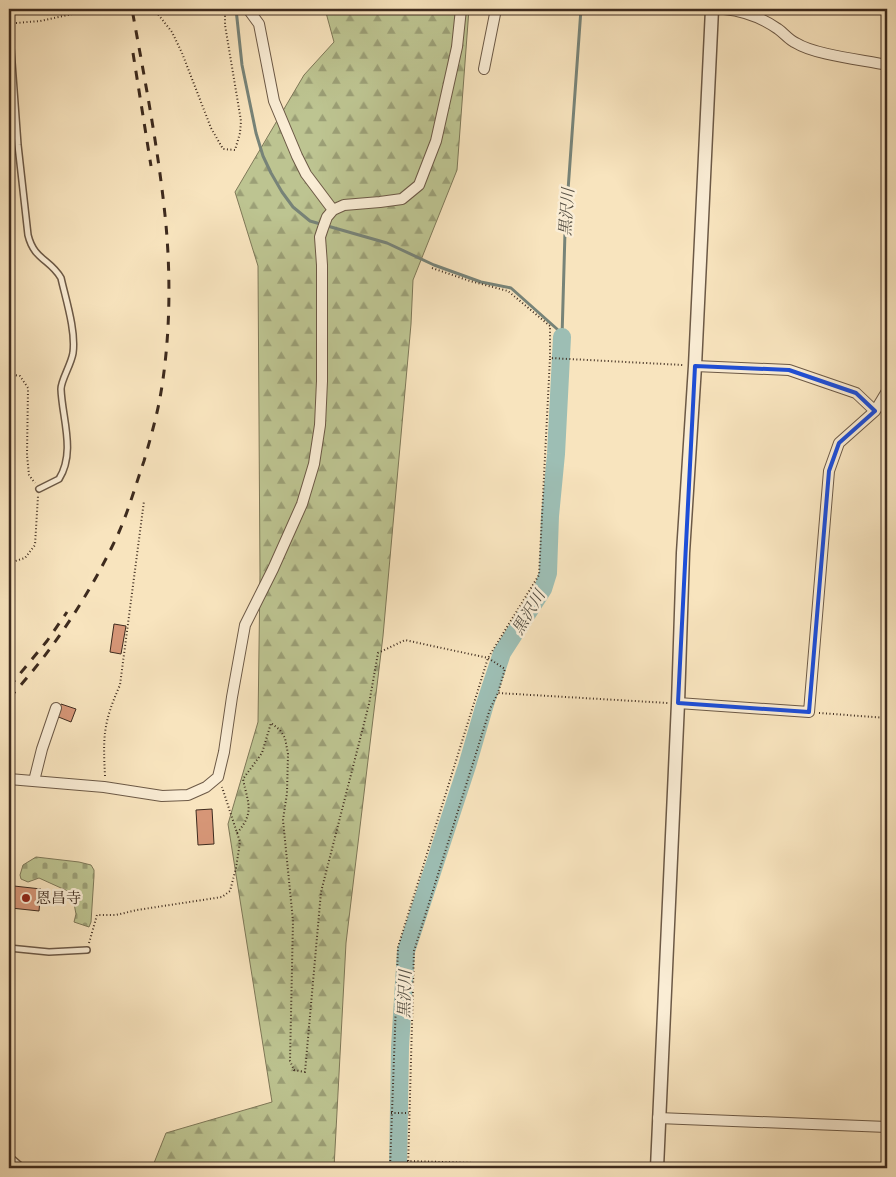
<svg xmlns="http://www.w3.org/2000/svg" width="896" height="1177" font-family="'Libre Bodoni','Noto Serif JP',serif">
  <defs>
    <pattern id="forest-firs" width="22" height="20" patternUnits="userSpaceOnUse" patternTransform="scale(1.25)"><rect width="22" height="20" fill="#bdc491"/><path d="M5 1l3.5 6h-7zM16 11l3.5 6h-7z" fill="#9b9f76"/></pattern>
    <pattern id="cemetery-stones" width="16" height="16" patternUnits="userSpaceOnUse" patternTransform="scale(1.25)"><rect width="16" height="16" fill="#bdc491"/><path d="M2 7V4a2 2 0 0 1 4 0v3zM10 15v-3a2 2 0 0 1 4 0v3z" fill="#9b9f76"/></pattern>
  </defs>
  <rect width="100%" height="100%" fill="#f8e4be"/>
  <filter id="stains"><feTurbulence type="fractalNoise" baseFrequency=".004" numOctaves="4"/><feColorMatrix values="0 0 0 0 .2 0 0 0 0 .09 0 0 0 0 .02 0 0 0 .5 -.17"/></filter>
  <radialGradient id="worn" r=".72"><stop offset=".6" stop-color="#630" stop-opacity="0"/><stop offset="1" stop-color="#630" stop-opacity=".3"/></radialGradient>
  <path fill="url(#forest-firs)" stroke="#7e7858" d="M325 9H469L457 170 413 280 411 324 383 636 346 943 334 1168H152L166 1133 272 1102 228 824 258 722 260 575 258 266 235 192 304 75 334 42Z"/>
  <path fill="url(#cemetery-stones)" stroke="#7e7858" d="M36 857 79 862 91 865 94 870V876L91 922 89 927 74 922 76 914 72 893 39 878 28 882 21 879 20 875 23 865Z"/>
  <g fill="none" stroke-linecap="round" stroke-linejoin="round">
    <path stroke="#778378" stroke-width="3" d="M236 9 242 65 256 133 263 156 271 173 282 192 293 207 310 221 387 243 434 265 481 282 511 288 557 329 562 337
      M562 337 565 232 581 9"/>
    <path stroke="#9dbeb4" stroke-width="18" d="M398 1168 400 1047 406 951 467 766 485 704 502 653 543 589 548 573 550 516 556 454 562 337"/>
  </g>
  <path fill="#d69677" stroke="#3e2b1e" d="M114 624 126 626 121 654 110 652Z
    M61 704 76 709 71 722 56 716Z
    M212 809 214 844 198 845 196 810Z
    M14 886 41 889 39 911 11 908Z"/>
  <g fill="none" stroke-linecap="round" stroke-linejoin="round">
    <defs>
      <path id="service" d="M9 21 18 145 28 235C34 260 50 259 61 278 66 300 76 331 73 353 71 365 61 380 61 389 62 418 76 452 59 479L39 489
        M9 948 49 952 87 950
        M9 1156 23 1168"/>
      <path id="minor" d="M248 9 259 24 274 101 297 156 306 174 333 210
        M724 9C744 11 761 17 778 29 784 33 789 40 796 43 815 55 864 60 887 65
        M484 69 496 9
        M695 366 789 370 856 393 875 411
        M678 703 809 712 829 471 839 443 875 411 887 391
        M9 779 104 787 162 796 188 795 206 787 218 777 224 752 232 697 245 625 273 569 302 504 314 464 320 425 322 381V265L320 237 323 228 327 217 333 210 344 205 380 202 402 199 419 185 436 141 457 47 461 9
        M34 781 42 749 56 708
        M658 1118 887 1127"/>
      <path id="tertiary" d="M657 1168 678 703 683 553 695 366 712 9"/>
    </defs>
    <use href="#service" stroke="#6c5946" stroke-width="8"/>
    <use href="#minor" stroke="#6c5946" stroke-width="12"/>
    <use href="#tertiary" stroke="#6c5946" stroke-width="15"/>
    <path stroke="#3e2b1e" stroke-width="2" stroke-dasharray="1 2.5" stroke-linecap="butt" d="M154 9 172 32 182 53 211 128 223 149 235 150 240 133 241 121 225 25V9
      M16 23 40 21 96 9
      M432 268 470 281 508 291 550 326V358L683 365
      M9 374 20 376 28 388 27 455 29 475 35 483
      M9 563 25 558 35 545 38 496
      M819 713 887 718
      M105 776C103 737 103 723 120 685L144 501
      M237 833C255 812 248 804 243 779L262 753 271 723 280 730 285 738 288 754 287 793 283 820 293 921 290 1061 294 1070 305 1072 321 892 369 704 378 653 405 640 488 658 505 669 498 693 668 703
      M89 943 97 915H116L137 910 222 897 230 891 236 868 240 842 222 787
      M391 1113H409
      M407 1161 645 1168
      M390 1168 398 947 488 658 539 575 550 358
      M408 1168 414 951 490 709 498 693"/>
    <use href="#service" stroke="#faedd5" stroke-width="5"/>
    <use href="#minor" stroke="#faedd5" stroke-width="10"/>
    <use href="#tertiary" stroke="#faedd5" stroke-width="12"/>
    <path stroke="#3e2b1e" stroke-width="3" stroke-dasharray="9 9" stroke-linecap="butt" d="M133 53 151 166
      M9 687 47 641 67 612
      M9 698C53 651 92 591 119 532 129 509 136 484 144 461 150 440 156 419 160 398 170 342 171 282 166 225 159 152 145 81 132 9"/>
  </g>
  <path fill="none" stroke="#1d4ed8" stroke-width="4" stroke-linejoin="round" d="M695 366 789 370 856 393 875 411 839 443 829 471 809 712 678 703Z"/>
  <circle fill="#8f2418" stroke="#faedd5" stroke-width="2" cx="26" cy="898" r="5"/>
  <g text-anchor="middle" stroke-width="5" stroke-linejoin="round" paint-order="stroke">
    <g font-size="15" fill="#3e2b1e" stroke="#faedd5" text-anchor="start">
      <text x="36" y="903">恩昌寺</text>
    </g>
    <g font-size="16" font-style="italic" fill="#565044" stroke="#faedd5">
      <text transform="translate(566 212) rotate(-86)" y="6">黒沢川</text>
      <text transform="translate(528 612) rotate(-59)" y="6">黒沢川</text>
      <text transform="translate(404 994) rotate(-88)" y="6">黒沢川</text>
    </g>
  </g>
  <rect width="896" height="1177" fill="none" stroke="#f8e4be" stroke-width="30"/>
  <rect x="10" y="10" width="876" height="1157" fill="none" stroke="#3e2b1e" stroke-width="2.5"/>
  <rect x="15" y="15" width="866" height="1147" fill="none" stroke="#3e2b1e"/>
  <rect width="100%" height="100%" filter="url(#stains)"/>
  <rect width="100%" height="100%" fill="url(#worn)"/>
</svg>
